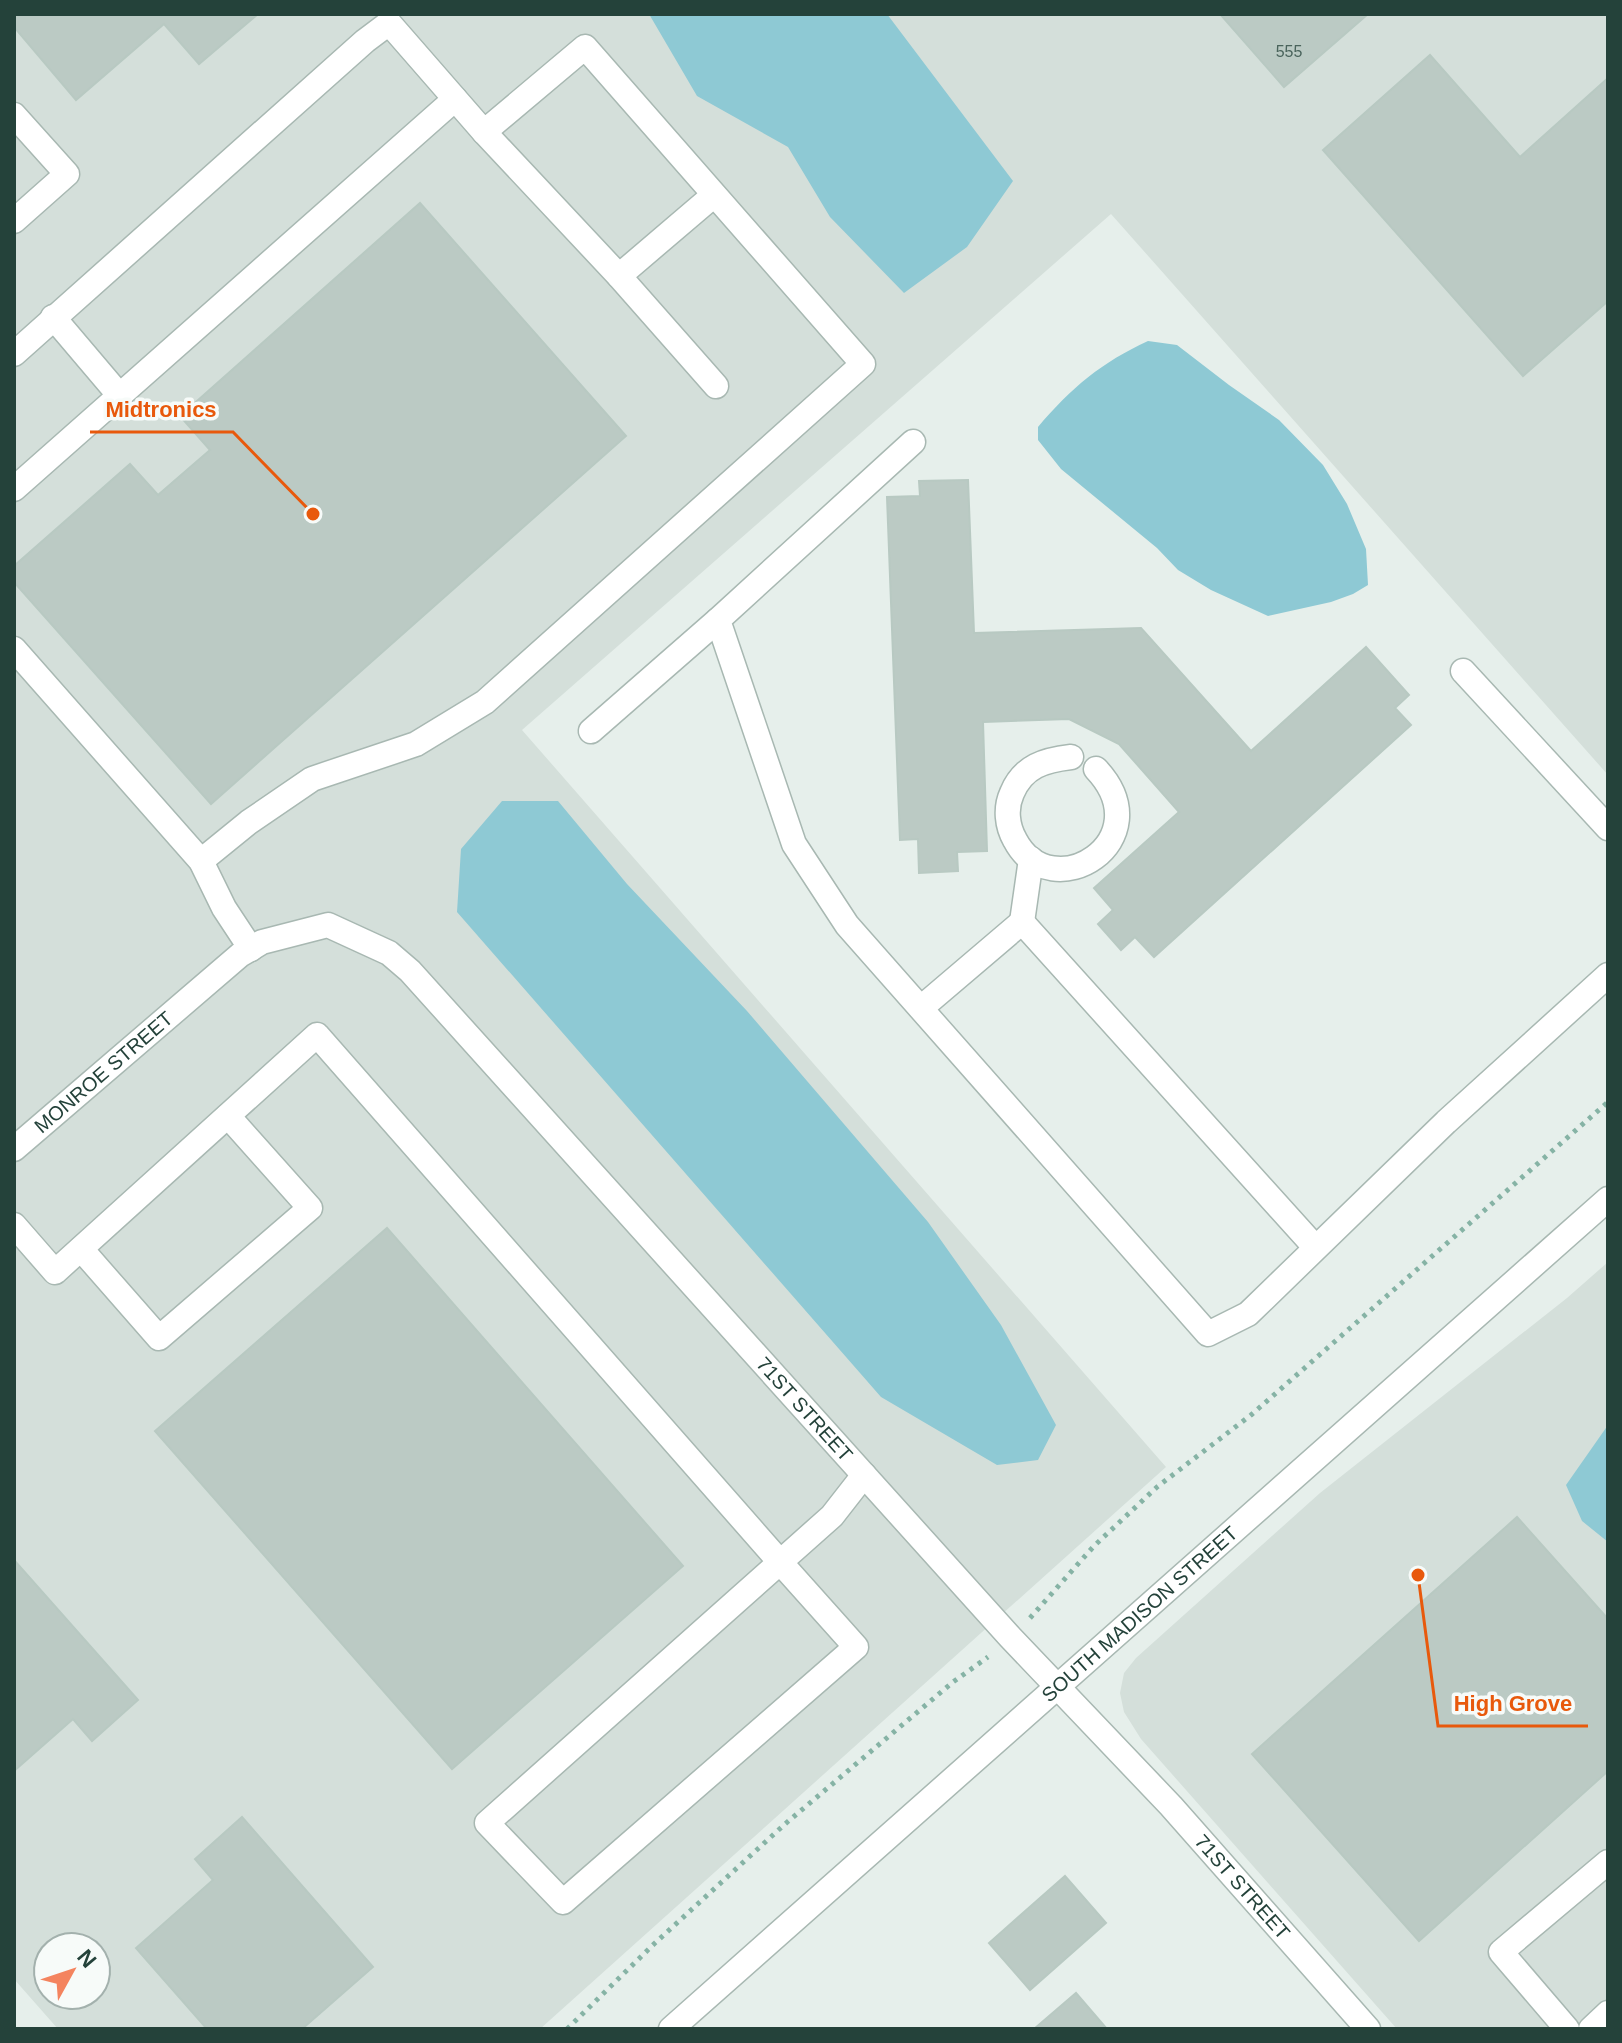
<svg xmlns="http://www.w3.org/2000/svg" width="1622" height="2043" font-family="Helvetica,sans-serif">
  <rect width="100%" height="100%" fill="#e6efeb"/>
  <path fill="#d4dfda" fill-rule="evenodd" d="M14 14H1608V775L1111 214 522 730 1166 1467 540 2029H58L14 1979ZM48 1947H96V1995H48Z
    M1608 1262V2029H1397L1141 1739 1124 1712 1120 1693 1124 1673 1136 1658 1320 1493 1567 1298Z"/>
  <path fill="#8ec9d4" d="M649 14H887L1013 181 967 247 904 293 830 217 788 147 697 96Z
    M1148 341 1177 345 1229 385 1279 420 1323 465 1347 504 1366 549 1368 585 1353 594 1331 602 1268 616 1211 590 1178 570 1157 548 1061 469 1038 440V427C1071 388 1102 362 1148 341Z
    M502 801H558L627 884 747 1011 928 1222 1001 1325 1056 1425 1038 1460 997 1465 881 1397 457 912 461 849Z
    M1608 1425V1542L1582 1521 1566 1485Z"/>
  <path fill="#bbcac4" stroke="#b8c9c2" stroke-width="2" d="M14 14H258L199 64 164 24 76 100 14 27Z
    M1220 14H1368L1284 87Z
    M1430 55 1520 157 1608 78V301L1523 376 1323 150Z
    M420 203 626 436 211 804 14 582V566L130 464 158 495 210 450 180 416Z
    M968 480 974 633 1141 628 1251 751 1366 647 1409 695 1395 708 1411 725 1154 957 1135 937 1121 950 1098 924 1113 910 1094 888 1179 812 1119 744 1069 719 983 722 987 851 957 852 958 871 919 873 918 839 900 840 887 497 920 496 919 481Z
    M387 1228 683 1566 452 1769 155 1431Z
    M1517 1517 1608 1619V1771L1419 1941 1252 1754Z
    M14 1560 138 1700 92 1741 73 1719 14 1771Z
    M242 1817 373 1967 302 2029H207L136 1948 213 1880 195 1859Z
    M1065 1876 1106 1923 1030 1990 989 1943Z
    M1076 1993 1107 2029H1034Z"/>
  <g fill="none" stroke-linecap="round" stroke-linejoin="round">
    <defs>
      <g id="minor">
        <path d="M14 115 67 174 14 221"/>
        <path d="M484 132 619 276"/>
        <path d="M714 195 619 276 716 386"/>
        <path d="M53 317 120 396"/>
        <path d="M14 354 365 41 389 23 484 132 585 47 863 364 485 702 416 744 312 779 249 822 201 861"/>
        <path d="M913 442 718 620 794 844 847 925 1208 1334 1248 1314 1446 1122 1608 975"/>
        <path d="M14 489 455 99"/>
        <path d="M14 649 201 861 224 908 251 949"/>
        <path d="M1463 671 1608 828"/>
        <path d="M591 731 718 620"/>
        <path d="M1071 757C1045 760 1023 766 1012 793 1005 808 1007 826 1015 840 1052 910 1163 840 1096 769"/>
        <path d="M1022 922 1031 859"/>
        <path d="M921 1008 1022 922 1315 1247"/>
        <path id="s1" d="M14 1149 240 955 262 942 328 925 389 953 410 971 1010 1637 1171 1806 1368 2029"/>
        <path d="M14 1225 55 1272 317 1035 780 1562 856 1647 563 1902 487 1823 832 1516 864 1475"/>
        <path d="M81 1249 159 1338 310 1208 228 1116"/>
        <path id="s2" d="M671 2029 1608 1199"/>
        <path d="M1567 2029 1501 1952 1608 1862"/>
        <path d="M1591 2029 1608 2013"/>
      </g>
    </defs>
    <use href="#minor" stroke="#a8b8b2" stroke-width="27"/>
    <path stroke="#86b3a5" stroke-width="5" stroke-dasharray="4 6" stroke-linecap="butt" d="M1030 1618 1094 1546 1157 1487 1251 1415 1608 1102
      M567 2029 655 1943 785 1824 953 1682 988 1657"/>
    <use href="#minor" stroke="#fff" stroke-width="24"/>
  </g>
  <g text-anchor="middle" stroke-width="7" stroke-linejoin="round" paint-order="stroke">
    <g font-size="16" fill="#4a645c">
      <text x="1289" y="57">555</text>
    </g>
    <g font-size="20" fill="#24423a" stroke="#f7fbf9">
      <text dy="7" stroke="none"><textPath href="#s1" startOffset="118">MONROE STREET</textPath></text>
      <text dy="7" stroke="none"><textPath href="#s1" startOffset="1076">71ST STREET</textPath></text>
      <text dy="7" stroke="none"><textPath href="#s2" startOffset="626">SOUTH MADISON STREET</textPath></text>
      <text dy="7" stroke="none"><textPath href="#s1" startOffset="1724">71ST STREET</textPath></text>
    </g>
  </g>
  <path fill="none" stroke="#e8590c" stroke-width="3" d="M313 514L233 432H90M1418 1575L1438 1726H1588"/>
  <g fill="#e8590c" stroke="#f7fbf9" stroke-width="3">
    <circle cx="313" cy="514" r="8"/>
    <circle cx="1418" cy="1575" r="8"/>
  </g>
  <g font-size="22" text-anchor="middle" font-weight="bold" fill="#e8590c" stroke="#f7fbf9" stroke-width="7" stroke-linejoin="round" paint-order="stroke">
    <text x="161" y="417">Midtronics</text>
    <text x="1513" y="1711">High Grove</text>
  </g>
  <rect width="1622" height="2043" fill="none" stroke="#24423a" stroke-width="32"/>
  <g transform="translate(72 1971) rotate(50)"><circle r="38" fill="#f7fbf9" stroke="#a3b1ad" stroke-width="2"/>
  <path d="M0-6L14 30L0 20L-14 30Z" fill="#f4845f"/>
  <text y="-12" font-size="22" font-weight="bold" text-anchor="middle" fill="#24423a">N</text>
  </g>
</svg>
